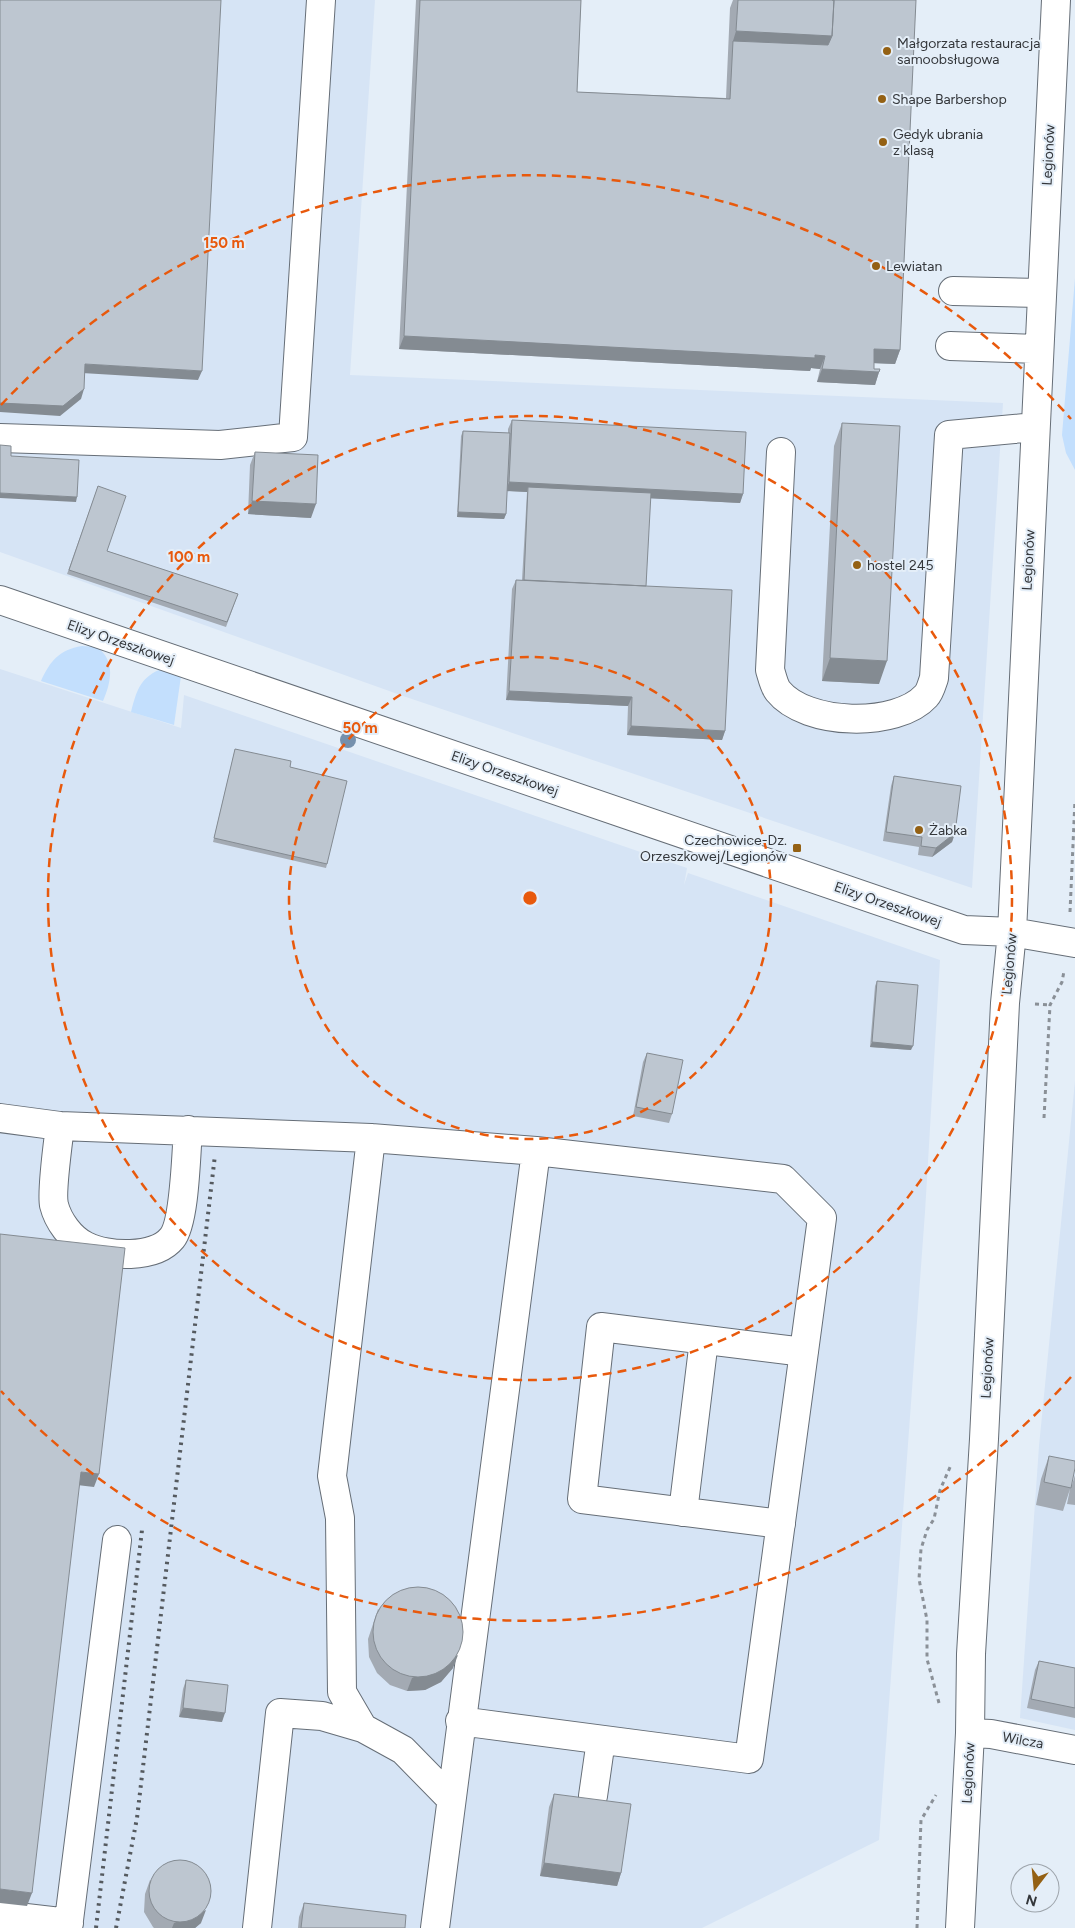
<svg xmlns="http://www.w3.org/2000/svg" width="1075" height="1928" font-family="Figtree,sans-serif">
  <rect width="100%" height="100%" fill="#e4eef8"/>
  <path fill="#d6e4f5" d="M0 0H375L350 375 1003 403 972 888 406 697 0 552Z
    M0 669 181 728 184 695 687 868 684 885 688 873 940 960 925 1212 879 1840 702 1928H0Z
    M1075 1081V1730L1020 1718 1039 1446Z"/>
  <path fill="#c3dffd" d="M1075 278V470L1066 453 1062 435Z
    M82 646 97 647C116 661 111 682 103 701L41 681C50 661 59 650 82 646Z
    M159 670 181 676 174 725 131 712C136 692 140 678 159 670Z"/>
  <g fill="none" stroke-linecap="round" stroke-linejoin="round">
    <defs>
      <path id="minor" d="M953 291 1041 293
        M950 346 1039 349
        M0 438 220 445 293 437 321 0
        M781 452 770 670C772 676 774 686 778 691 806 726 897 728 926 696 930 692 932 684 934 678L949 435 1035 427
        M0 600 964 930 1012 932 1075 943
        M0 1118 60 1126 371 1138 536 1151 783 1179 822 1218 749 1759 460 1721
        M60 1126C58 1143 51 1192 54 1205 58 1221 71 1239 86 1246 107 1257 155 1259 172 1238 185 1222 186 1153 188 1130
        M371 1138 332 1476 340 1518 342 1692 363 1728 403 1750 451 1799
        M683 1512 704 1340
        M781 1524 582 1499 601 1327 804 1352
        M970 1733 991 1734 1075 1750
        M593 1796 601 1740
        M0 1915 69 1923
        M68 1928 117 1540
        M257 1928 280 1713 322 1716 363 1728
        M435 1928 536 1151
        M960 1928 970 1733 971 1654 984 1439 1005 1003 1012 932 1056 0"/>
    </defs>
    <use href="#minor" stroke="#666e77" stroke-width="30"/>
    <path stroke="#8a9097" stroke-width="3" stroke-dasharray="4 4" stroke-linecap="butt" d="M1070 912 1075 800
      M1035 1004 1050 1005
      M1044 1118 1050 1005 1062 982 1064 971
      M939 1703 927 1659V1620L919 1579 921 1549 927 1530 934 1519 940 1490 951 1465
      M917 1928 921 1820 936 1795"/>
    <use href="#minor" stroke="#fff" stroke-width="28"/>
    <path stroke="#555a5f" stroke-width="4" stroke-dasharray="2.5 5" stroke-linecap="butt" d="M96 1928 142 1530
      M116 1928 137 1818 215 1155"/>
  </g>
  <circle fill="#7590ac" cx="348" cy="740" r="8"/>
  <path fill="#a3aab3" d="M416 0H581L577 92 726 98 730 8 733 0H910L900 350 895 364 874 363V369L879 372 875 385 817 382 820 369 811 368 810 371 399 349Z
    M512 420 743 494 740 503 650 498 646 586 725 731 722 740 627 735 628 706 506 700 512 589 516 580H522L527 492 507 491 506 514 504 519 457 517 461 436 463 431 508 433V429Z
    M842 423 879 684 822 681 834 446Z
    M255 452 311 518 248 514 250 465Z
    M98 486 107 551 238 594 226 627 67 574Z
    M235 749 290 767 327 864 326 868 213 842Z
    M894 776 955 833 952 842 932 857 918 855 919 847 883 841 891 786Z
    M877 981 911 1050 870 1047 875 986Z
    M647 1053 672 1114 669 1123 633 1116 643 1062Z
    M1049 1456 1072 1485 1075 1475V1505L1067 1504 1070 1489 1063 1511 1036 1505 1041 1479Z
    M378 1609 453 1668 441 1682 425 1690 407 1691 390 1685 377 1673 369 1657 368 1639Z
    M1039 1661 1075 1668V1718L1027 1708 1035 1670Z
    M186 1680 222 1722 179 1717 183 1689Z
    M554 1794 621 1873 617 1886 540 1876 549 1807Z
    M150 1880 201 1923 195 1928H154L153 1927 144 1912 145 1894Z
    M304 1903 405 1928H298L299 1917Z"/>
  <path fill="#848b92" d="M736 31 832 36 824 59 733 41Z
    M404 336 815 355 825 356 820 369 811 368 810 371 399 349Z
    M874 349 900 350 895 364 870 363Z
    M85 364 202 371 198 380 82 373Z
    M822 369 879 372 875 385 817 382Z
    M84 389 81 399 60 416 0 412V403Z
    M509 482 743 494 740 503 528 492V487L527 492 506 491Z
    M0 493 77 497 76 502 0 498Z
    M252 501 316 504 311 518 248 514Z
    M458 512 506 514 504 519 457 517Z
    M830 658 887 661 879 684 822 681Z
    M509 691 632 697 628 706 506 700Z
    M631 726 725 731 722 740 627 735Z
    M955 833 952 842 932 857 936 848Z
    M872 1042 913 1046 911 1050 870 1047Z
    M81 1472 99 1474 94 1487 77 1485Z
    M458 1655 453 1668 441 1682 425 1690 407 1691 412 1678Z
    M183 1708 225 1713 222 1722 179 1717Z
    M544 1863 621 1873 617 1886 540 1876Z
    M0 1889 32 1893 27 1906 0 1903Z
    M206 1910 201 1923 195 1928H172L174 1923Z"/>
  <path fill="#bdc6d0" stroke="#848b92" d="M0 0H221L202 371 85 364 84 389 63 406 0 403Z
    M420 0H581L577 92 730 99 733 41 828 45 832 36 834 0H832H916L900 350 874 349V369H880L879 372 822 369 825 356 815 355V358L404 336Z
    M738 0H834L832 36 736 31Z
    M512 420 746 432 743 494 509 482Z
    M842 423 900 426 887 661 830 658Z
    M463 431 510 433 506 514 458 512Z
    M0 445 11 446V456L79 460 77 497 0 493Z
    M255 452 318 455 316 504 252 501Z
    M98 486 126 496 107 551 238 594 227 622 69 570Z
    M528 487 651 493 646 586 524 580Z
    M516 580 732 590 725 731 631 726 632 697 509 691Z
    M235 749 291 761 290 767 347 781 327 864 214 838Z
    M894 776 961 786 955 833 936 848 921 846 922 837 886 832Z
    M877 981 918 985 913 1046 872 1042Z
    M647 1053 683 1060 672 1114 636 1107Z
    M0 1234 125 1248 99 1474 81 1472 32 1893 0 1889Z
    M1049 1456 1075 1461V1468L1071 1488 1044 1482Z
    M373 1632a45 45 0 1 1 90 0a45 45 0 1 1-90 0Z
    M1039 1661 1075 1668V1708L1031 1699Z
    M186 1680 228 1685 225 1713 183 1708Z
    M554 1794 631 1804 621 1873 544 1863Z
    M149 1891a31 31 0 1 1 62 0a31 31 0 1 1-62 0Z
    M304 1903 406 1915 405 1928H301Z"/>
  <g fill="none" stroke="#e8590c" stroke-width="2.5" stroke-dasharray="9 6">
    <circle cx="530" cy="898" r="241"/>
    <circle cx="530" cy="898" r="482"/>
    <path d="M1071 1377A723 723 0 0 1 1 1391M1 405A723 723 0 0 1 1071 419"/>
  </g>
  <g fill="#946114" stroke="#e4eef8" stroke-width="2">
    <circle cx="887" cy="51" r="5"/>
    <circle cx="882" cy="99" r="5"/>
    <circle cx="883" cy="142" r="5"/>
    <circle cx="876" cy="266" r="5"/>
    <circle cx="857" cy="565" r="5"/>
    <circle cx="919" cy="830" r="5"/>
    <rect x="792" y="843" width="10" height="10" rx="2.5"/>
  </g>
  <g text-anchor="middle" stroke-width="4" stroke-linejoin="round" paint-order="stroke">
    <g font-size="14" fill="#34373b" stroke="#e4eef8" text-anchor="start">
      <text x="897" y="48">Małgorzata restauracja<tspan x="897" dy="16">samoobsługowa</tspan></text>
      <text x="892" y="104">Shape Barbershop</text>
      <text x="893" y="139">Gedyk ubrania<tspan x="893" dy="16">z klasą</tspan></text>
      <text x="886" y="271">Lewiatan</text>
      <text x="867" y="570">hostel 245</text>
      <text x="929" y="835">Żabka</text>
      <text x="787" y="845" text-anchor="end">Czechowice-Dz.<tspan x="787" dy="16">Orzeszkowej/Legionów</tspan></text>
    </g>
    <g font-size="14" fill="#34373b" stroke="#e4eef8">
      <text transform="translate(1048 155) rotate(-87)" y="5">Legionów</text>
      <text transform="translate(1028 560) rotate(-87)" y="5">Legionów</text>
      <text transform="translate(121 642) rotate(19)" y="5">Elizy Orzeszkowej</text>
      <text transform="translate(505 773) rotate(19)" y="5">Elizy Orzeszkowej</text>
      <text transform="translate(888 904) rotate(19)" y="5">Elizy Orzeszkowej</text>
      <text transform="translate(1009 964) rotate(-85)" y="5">Legionów</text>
      <text transform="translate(987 1368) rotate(-87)" y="5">Legionów</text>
      <text transform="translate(1023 1740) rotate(10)" y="5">Wilcza</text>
      <text transform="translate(968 1773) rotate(-87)" y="5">Legionów</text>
    </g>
  </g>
  <circle cx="530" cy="898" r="8" fill="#e8590c" stroke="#e4eef8" stroke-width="2.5"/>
  <g font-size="15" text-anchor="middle" font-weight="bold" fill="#e8590c" stroke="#e4eef8" stroke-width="4" stroke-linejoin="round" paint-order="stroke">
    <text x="224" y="248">150 m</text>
    <text x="189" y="562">100 m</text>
    <text x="360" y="733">50 m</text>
  </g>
  <g transform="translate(1035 1888) rotate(196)"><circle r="24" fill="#e4eef8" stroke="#9ea5ac"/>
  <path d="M0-4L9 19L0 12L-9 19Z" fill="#946114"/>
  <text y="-8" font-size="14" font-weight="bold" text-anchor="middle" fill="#34373b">N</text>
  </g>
</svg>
